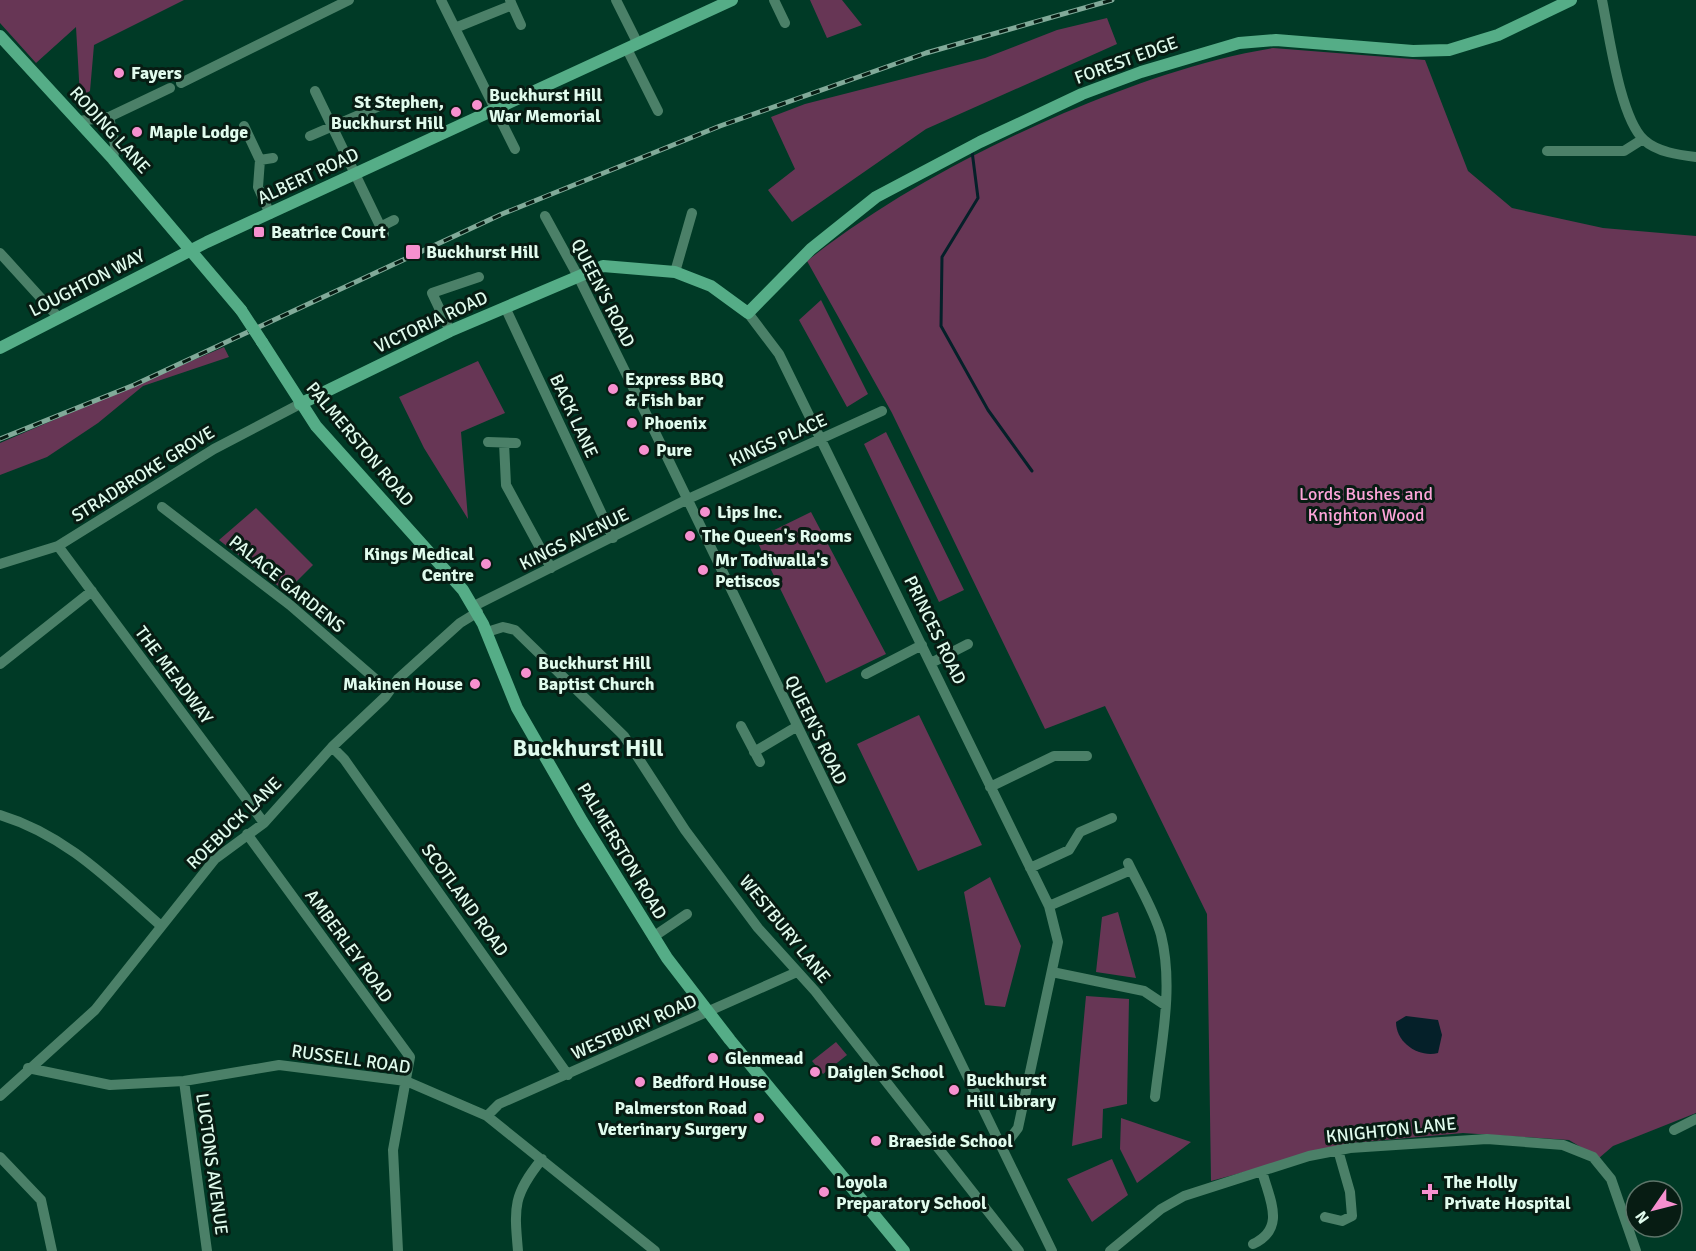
<svg xmlns="http://www.w3.org/2000/svg" width="1696" height="1251" font-family="Signika,sans-serif">
  <rect width="100%" height="100%" fill="#003a26"/>
  <path fill="#673655" d="M0 0H184L94 45 90 91 80 97 76 27 36 63 0 23Z
    M810 0H842L862 25 827 38Z
    M1107 18 1117 44 926 129 792 222 768 190 795 169 771 117 805 104 985 58 1057 30Z
    M1273 48 1425 60 1468 171 1512 208 1603 228 1696 236V1113L1613 1146 1599 1158 1569 1140 1463 1133 1351 1143 1211 1181 1207 914 1105 706 1045 729 892 413 807 261C886 199 972 153 1064 113 1131 85 1200 60 1273 48Z
    M821 300 868 394 847 407 799 320Z
    M224 347 229 357 143 386 98 423 47 457 0 475V443Z
    M478 361 505 413 461 432 468 519 424 448 399 397Z
    M886 432 964 590 939 602 864 444Z
    M256 508 313 565 286 592 219 540Z
    M811 512 886 654 826 683 756 539Z
    M919 715 982 845 918 871 857 744Z
    M990 877 1021 946 1005 1007 985 1005 964 892Z
    M1118 912 1136 978 1096 972 1102 917Z
    M1086 996 1129 999 1127 1104 1103 1109 1102 1138 1072 1146Z
    M836 1042 847 1055 823 1074 812 1061Z
    M1121 1118 1191 1142 1137 1183 1120 1149Z
    M1112 1159 1128 1195 1092 1222 1067 1179Z"/>
  <path fill="#052029" d="M1406 1016 1438 1020 1442 1035 1438 1053C1419 1058 1396 1043 1396 1022Z"/>
  <g fill="none" stroke-linecap="round" stroke-linejoin="round">
    <path stroke="#052029" stroke-width="3" d="M972 151 978 198 942 257 941 326 988 410 1032 471"/>
    <path stroke="#4b8068" stroke-width="10" d="M441 0 515 149
      M616 0 638 44
      M774 0 785 23
      M1602 0C1609 34 1620 118 1644 140 1657 152 1679 155 1696 157
      M512 5 521 25
      M455 28 512 5 510 0
      M627 49 658 111
      M181 83 349 0
      M315 91 384 234
      M109 117 115 145 113 159
      M79 121 109 117 170 88
      M244 126 260 160 258 187 270 214
      M310 136 382 105
      M1547 151H1624L1643 139
      M260 160 273 158
      M545 216 579 278 651 424 1052 1251
      M380 227 394 220
      M0 253 59 318
      M675 272 692 213
      M505 307 613 538
      M748 313 779 354 1049 906 1058 942 1018 1128 1003 1148
      M450 331 432 293 479 277
      M488 442 516 443
      M504 443 506 485 551 568
      M162 507 290 605 388 690
      M58 546 264 823
      M0 564 58 546 214 449 300 404
      M474 606 688 499 882 411
      M487 632 503 627 515 630 624 736 685 830 758 928 815 991 1019 1251
      M931 663 968 644
      M0 664 92 591
      M866 674 922 645
      M741 726 760 762
      M332 747 344 759 568 1075
      M754 752 796 727
      M990 787 1054 756H1087
      M0 815C66 835 110 881 160 925
      M247 834 410 1057 393 1150 398 1251
      M1128 863C1139 886 1154 910 1161 935 1174 988 1161 1044 1155 1097
      M1030 868 1069 850 1080 832 1112 818
      M1049 906 1131 870
      M653 937 687 914
      M1052 972 1144 991 1165 1005
      M28 1068 110 1085 184 1081 279 1065 406 1081 487 1116 655 1251
      M184 1081 207 1251
      M0 1096 95 1010 215 859 264 823 332 747 385 697 398 679 460 623 478 612
      M487 1116 499 1104 797 972
      M1674 1130 1696 1119
      M0 1157 41 1200 52 1251
      M1325 1217 1342 1221 1352 1216 1350 1192 1338 1150
      M1253 1244C1287 1228 1269 1199 1262 1171
      M518 1251C514 1206 513 1195 542 1159
      M1110 1251 1161 1209 1184 1196 1309 1156 1350 1148 1487 1139 1563 1145 1593 1157 1611 1179 1636 1251"/>
    <path stroke="#55ad87" stroke-width="12" d="M0 36 113 159 241 310
      M262 342 316 426 463 590 483 624 517 708 582 821 667 958 730 1040 904 1251
      M0 348 207 242 732 0
      M300 404 450 331 603 266 675 272 711 286 748 313 811 249 876 197 980 142 1082 94 1141 72 1239 43 1276 40 1413 51 1449 50 1498 35 1571 0"/>
    <defs>
      <path id="rail" d="M0 439 134 385 502 214 720 126 926 53 1112 0"/>
    </defs>
    <use href="#rail" stroke="#81aa99" stroke-width="5"/>
    <use href="#rail" stroke="#071c13" stroke-width="3" stroke-dasharray="9" stroke-linecap="butt"/>
    <path stroke="#55ad87" stroke-width="12" d="M241 310 262 342"/>
  </g>
  <g fill="#f690cf" stroke="#071c13" stroke-width="2">
    <circle cx="119" cy="73" r="6"/>
    <circle cx="477" cy="105" r="6"/>
    <circle cx="456" cy="112" r="6"/>
    <circle cx="137" cy="132" r="6"/>
    <rect x="253" y="226" width="12" height="12" rx="3"/>
    <rect x="405" y="244" width="16" height="16" rx="3"/>
    <circle cx="613" cy="389" r="6"/>
    <circle cx="632" cy="423" r="6"/>
    <circle cx="644" cy="450" r="6"/>
    <circle cx="705" cy="512" r="6"/>
    <circle cx="690" cy="536" r="6"/>
    <circle cx="486" cy="564" r="6"/>
    <circle cx="703" cy="570" r="6"/>
    <circle cx="526" cy="673" r="6"/>
    <circle cx="475" cy="684" r="6"/>
    <circle cx="713" cy="1058" r="6"/>
    <circle cx="815" cy="1072" r="6"/>
    <circle cx="640" cy="1082" r="6"/>
    <circle cx="954" cy="1090" r="6"/>
    <circle cx="759" cy="1118" r="6"/>
    <circle cx="876" cy="1141" r="6"/>
    <circle cx="824" cy="1192" r="6"/>
    <path d="M1427 1183h6v6h6v6h-6v6h-6v-6h-6v-6h6z"/>
  </g>
  <g text-anchor="middle" stroke-width="6" stroke-linejoin="round" paint-order="stroke">
    <g font-size="18" fill="#e0fbed" stroke="#071c13">
      <text transform="translate(1126 60) rotate(-20)" y="6">FOREST EDGE</text>
      <text transform="translate(110 130) rotate(48)" y="6">RODING LANE</text>
      <text transform="translate(308 176) rotate(-25)" y="6">ALBERT ROAD</text>
      <text transform="translate(87 283) rotate(-27)" y="6">LOUGHTON WAY</text>
      <text transform="translate(603 293) rotate(63)" y="6">QUEEN'S ROAD</text>
      <text transform="translate(431 322) rotate(-25)" y="6">VICTORIA ROAD</text>
      <text transform="translate(574 416) rotate(65)" y="6">BACK LANE</text>
      <text transform="translate(778 440) rotate(-24)" y="6">KINGS PLACE</text>
      <text transform="translate(360 444) rotate(50)" y="6">PALMERSTON ROAD</text>
      <text transform="translate(143 474) rotate(-32)" y="6">STRADBROKE GROVE</text>
      <text transform="translate(574 539) rotate(-26)" y="6">KINGS AVENUE</text>
      <text transform="translate(287 584) rotate(39)" y="6">PALACE GARDENS</text>
      <text transform="translate(935 630) rotate(64)" y="6">PRINCES ROAD</text>
      <text transform="translate(174 675) rotate(53)" y="6">THE MEADWAY</text>
      <text transform="translate(816 730) rotate(64)" y="6">QUEEN'S ROAD</text>
      <text transform="translate(234 823) rotate(-44)" y="6">ROEBUCK LANE</text>
      <text transform="translate(622 851) rotate(59)" y="6">PALMERSTON ROAD</text>
      <text transform="translate(465 900) rotate(54)" y="6">SCOTLAND ROAD</text>
      <text transform="translate(785 929) rotate(51)" y="6">WESTBURY LANE</text>
      <text transform="translate(349 946) rotate(54)" y="6">AMBERLEY ROAD</text>
      <text transform="translate(634 1027) rotate(-24)" y="6">WESTBURY ROAD</text>
      <text transform="translate(351 1059) rotate(8)" y="6">RUSSELL ROAD</text>
      <text transform="translate(1391 1130) rotate(-6)" y="6">KNIGHTON LANE</text>
      <text transform="translate(212 1164) rotate(82)" y="6">LUCTONS AVENUE</text>
    </g>
    <g font-size="18" font-weight="bold" fill="#e0fbed" stroke="#071c13" text-anchor="start">
      <text x="131" y="79">Fayers</text>
      <text x="489" y="101">Buckhurst Hill<tspan x="489" dy="21">War Memorial</tspan></text>
      <text x="444" y="108" text-anchor="end">St Stephen,<tspan x="444" dy="21">Buckhurst Hill</tspan></text>
      <text x="149" y="138">Maple Lodge</text>
      <text x="271" y="238">Beatrice Court</text>
      <text x="426" y="258">Buckhurst Hill</text>
      <text x="625" y="385">Express BBQ<tspan x="625" dy="21">&amp; Fish bar</tspan></text>
      <text x="644" y="429">Phoenix</text>
      <text x="656" y="456">Pure</text>
      <text x="717" y="518">Lips Inc.</text>
      <text x="702" y="542">The Queen's Rooms</text>
      <text x="474" y="560" text-anchor="end">Kings Medical<tspan x="474" dy="21">Centre</tspan></text>
      <text x="715" y="566">Mr Todiwalla's<tspan x="715" dy="21">Petiscos</tspan></text>
      <text x="538" y="669">Buckhurst Hill<tspan x="538" dy="21">Baptist Church</tspan></text>
      <text x="463" y="690" text-anchor="end">Makinen House</text>
      <text x="725" y="1064">Glenmead</text>
      <text x="827" y="1078">Daiglen School</text>
      <text x="966" y="1086">Buckhurst<tspan x="966" dy="21">Hill Library</tspan></text>
      <text x="652" y="1088">Bedford House</text>
      <text x="747" y="1114" text-anchor="end">Palmerston Road<tspan x="747" dy="21">Veterinary Surgery</tspan></text>
      <text x="888" y="1147">Braeside School</text>
      <text x="836" y="1188">Loyola<tspan x="836" dy="21">Preparatory School</tspan></text>
      <text x="1444" y="1188">The Holly<tspan x="1444" dy="21">Private Hospital</tspan></text>
    </g>
    <g font-size="18" fill="#fda5d9" stroke="#071c13">
      <text x="1366" y="500">Lords Bushes and<tspan x="1366" dy="21">Knighton Wood</tspan></text>
    </g>
    <g font-size="24" font-weight="bold" fill="#e0fbed" stroke="#071c13">
      <text x="588" y="756">Buckhurst Hill</text>
    </g>
  </g>
  <g transform="translate(1654 1209) rotate(235)"><circle r="28" fill="#071c13" stroke="#5e756a" stroke-width="1.5"/>
  <path d="M0-4.5L10 22L0 15L-10 22Z" fill="#f690cf"/>
  <text y="-9" font-size="16" font-weight="bold" text-anchor="middle" fill="#e0fbed">N</text>
  </g>
</svg>
